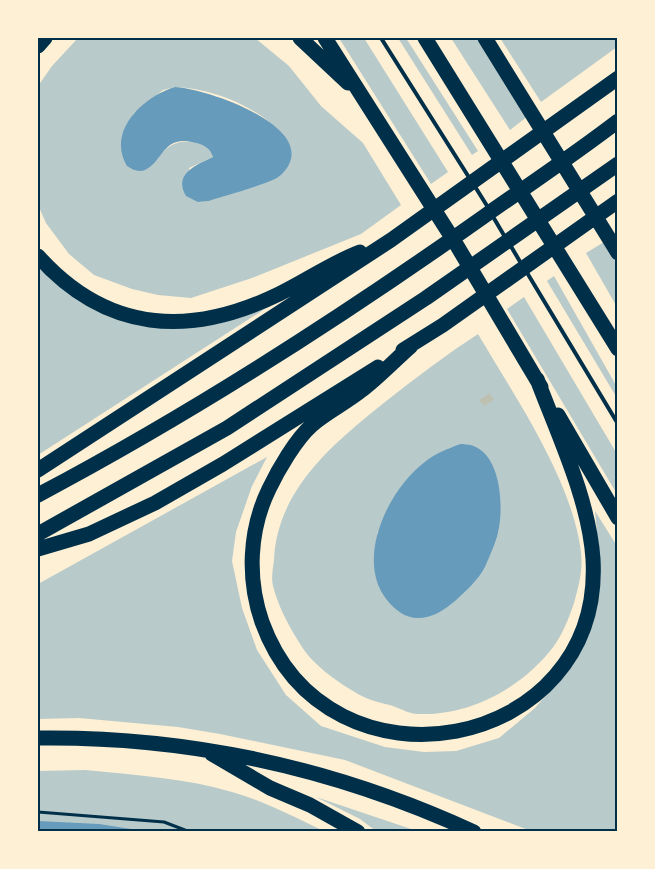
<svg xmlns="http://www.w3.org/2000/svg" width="655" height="869" font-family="'IBM Plex Sans',sans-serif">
  <rect width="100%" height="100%" fill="#fdf0d5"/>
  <path fill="#b9caca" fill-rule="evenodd" d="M78 38H255L289 66 321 106 363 143 401 205 361 234 252 278 191 298 158 295 132 289 94 275 69 254 46 223 38 205V86L52 66ZM175 87C206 88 242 101 267 120 276 127 283 142 290 152V160L280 176 209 201 198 202 189 168 213 157C210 148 204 145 196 143 172 136 161 154 147 169L133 114 163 90Z
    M339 38H364L448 172 431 184Z
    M398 38H406L478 151 472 155Z
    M451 38H480L528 116 510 130Z
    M500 38H617V47L541 102Z
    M604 242 617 264V307L586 253Z
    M38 265 155 327 274 303 38 455Z
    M554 276 617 387V398L547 281Z
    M524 297 617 454V494L507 309Z
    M478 334C515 397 572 479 581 552 583 570 579 585 574 603 569 618 563 633 554 646 523 687 471 716 418 714 410 714 401 709 393 706 382 703 368 700 358 694 339 683 314 666 302 647 290 628 279 609 273 586 271 578 273 568 274 560 277 489 334 443 385 402 415 378 446 355 478 334ZM460 444C493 442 497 479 498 505 498 512 500 521 499 528 497 542 489 556 484 569L377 534C395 493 416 459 460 444Z
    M267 457 252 486 236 532 232 561 242 608 257 650 286 695 321 726 385 747 424 752 456 751 499 738 535 708 568 670 595 610 599 554 595 511 617 546V831H531L345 760 220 734 178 727 79 718 38 719V584Z
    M85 770C134 775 185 778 232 792 264 801 294 817 324 831H38V771Z
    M316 797 417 831H376L360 819Z"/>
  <path fill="#669bbc" d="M175 87C205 88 328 129 281 175 273 183 223 196 209 201L198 202 186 196C173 174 196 165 213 157 210 148 204 145 196 143 163 133 163 162 145 170 138 173 132 169 127 166 106 131 144 96 175 87Z
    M460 444C499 441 504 499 499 528 497 541 490 555 485 567 478 580 466 591 455 601 444 610 433 618 418 618 405 618 395 610 387 600 354 559 389 488 426 461 436 453 447 449 460 444Z
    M38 821 99 824 144 831 38 829Z"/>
  <path fill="#bec0b2" d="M490 393 494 400 484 406 479 400Z"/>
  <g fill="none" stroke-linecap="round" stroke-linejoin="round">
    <path stroke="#003049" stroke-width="3" d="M38 812 164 822 190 832"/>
    <path stroke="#003049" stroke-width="4" d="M381 38 470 179
      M474 185 489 209
      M492 215 505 237
      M509 243 522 265
      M526 271 618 424"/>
    <path stroke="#003049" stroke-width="15" d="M300 38 348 83
      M325 38 456 244 541 387
      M425 38 618 349
      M485 38 618 253
      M38 46 45 38
      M38 256C106 332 189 338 279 294 306 281 331 263 360 252
      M411 346C395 360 379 377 362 390 346 403 327 412 312 425 296 439 278 470 269 489 249 530 247 579 262 622 328 804 604 752 593 559 589 499 558 435 537 379
      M403 350 443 325 618 201
      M558 415 618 518
      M38 470 391 240 618 78
      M38 495C193 413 342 317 486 215 530 184 575 154 618 121
      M38 534 227 428 426 298 618 164
      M38 549 89 534 155 503 223 464 378 367
      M38 738C189 736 337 769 474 832
      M212 754 270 788 310 805 358 832"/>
  </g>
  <rect width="655" height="869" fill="none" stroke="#fdf0d5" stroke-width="78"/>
  <rect x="39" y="39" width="577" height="791" fill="none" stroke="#003049" stroke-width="2"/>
</svg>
